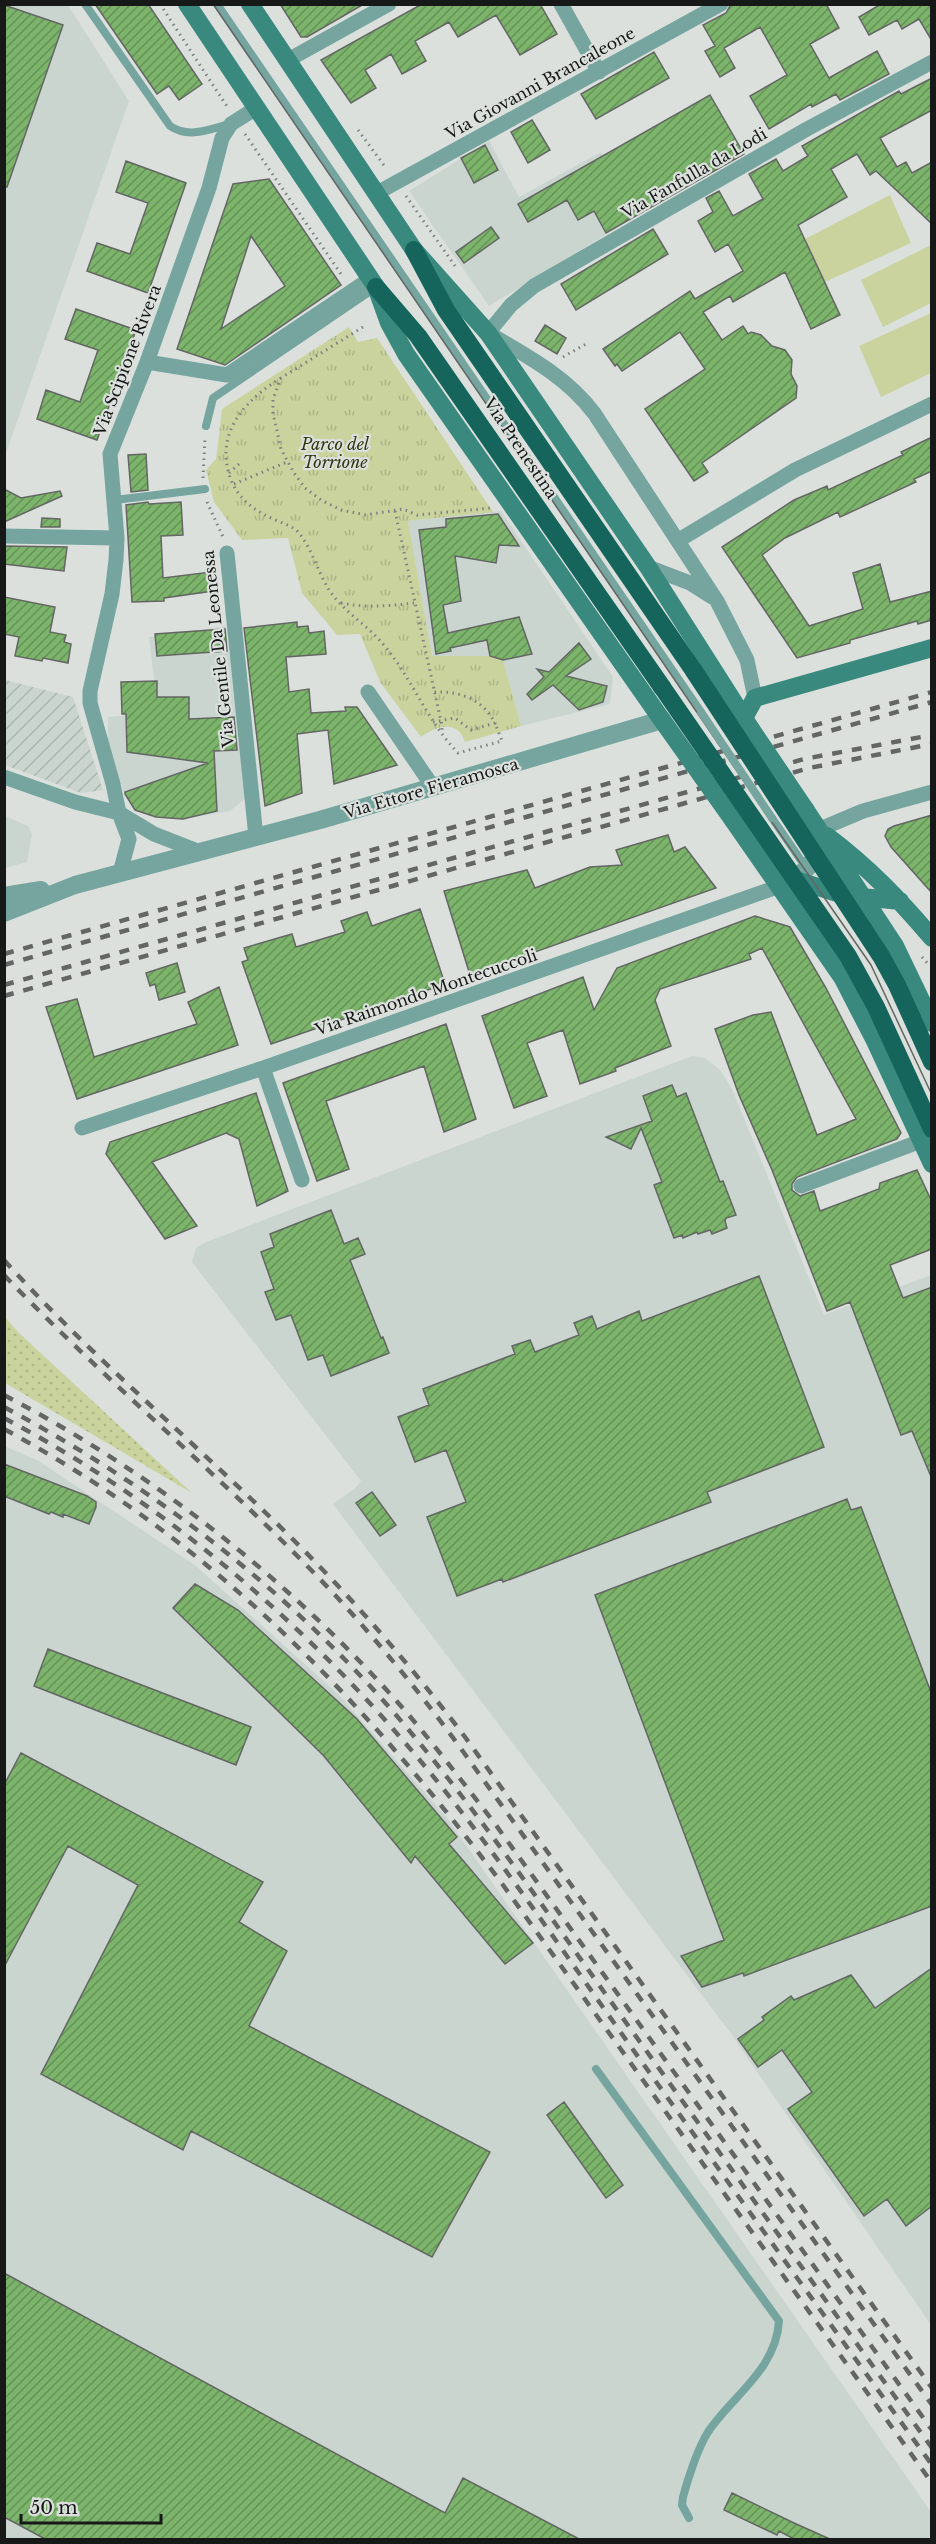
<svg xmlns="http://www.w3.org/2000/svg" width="936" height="2544" font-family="'Libre Baskerville',serif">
  <defs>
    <pattern id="industrial-furrows" width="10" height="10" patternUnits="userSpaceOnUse" patternTransform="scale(1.5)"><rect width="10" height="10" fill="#c9d5ce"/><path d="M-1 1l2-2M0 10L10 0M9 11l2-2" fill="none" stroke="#acb6b0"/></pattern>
    <pattern id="grass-dots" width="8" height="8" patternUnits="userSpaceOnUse" patternTransform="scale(1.5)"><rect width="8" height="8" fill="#cad39e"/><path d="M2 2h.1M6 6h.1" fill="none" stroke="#adb587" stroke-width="1.8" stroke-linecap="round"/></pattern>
    <pattern id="park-tufts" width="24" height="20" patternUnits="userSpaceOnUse" patternTransform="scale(1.5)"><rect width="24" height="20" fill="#cad39e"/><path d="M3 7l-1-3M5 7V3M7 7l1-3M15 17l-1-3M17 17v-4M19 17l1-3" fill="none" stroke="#adb587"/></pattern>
    <pattern id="building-hatch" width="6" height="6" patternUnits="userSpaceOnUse" patternTransform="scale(1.5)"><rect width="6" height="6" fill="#7cb46b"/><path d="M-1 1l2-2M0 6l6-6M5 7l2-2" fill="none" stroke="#659257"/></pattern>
  </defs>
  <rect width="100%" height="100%" fill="#dbe0dd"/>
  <path fill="#c9d5ce" d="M5 5H68L129 101 5 456Z
    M489 141 519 197 601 152 641 213 489 306 409 191Z
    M501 511 613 677 610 704 521 726 503 660 490 656 432 657 408 521Z
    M226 626 247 797 230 811 183 819 156 817 135 810 124 793 108 745V717L158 713 149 637Z
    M5 816 28 826 32 834 27 862 5 868Z
    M692 1056 705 1058 720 1070 732 1089 824 1315 931 1275V2325L729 2031 333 1504 354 1489 361 1481 192 1262 196 1248 204 1243Z
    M4 1446 37 1460 196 1566 340 1696 447 1818 931 2512V2539H5Z"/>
  <path fill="url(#industrial-furrows)" d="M5 680 73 697 103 790 81 793 5 765Z"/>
  <path fill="url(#grass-dots)" d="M4 1316 19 1333 192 1493 5 1383Z"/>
  <path fill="url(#park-tufts)" d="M349 327 358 342 377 338 493 512 408 521 432 656H490L503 660 521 726 465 742C458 719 436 726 421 737L380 682 360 634 337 635 302 593 288 538 242 540 214 502 206 470 216 459 222 409Z"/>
  <path fill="#cad39e" d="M890 195 911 243 825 282 805 239Z
    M931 245V303L883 327 861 280Z
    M931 313V373L881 397 859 346Z"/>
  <path fill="url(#building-hatch)" stroke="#646663" stroke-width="1.5" fill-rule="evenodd" d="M95 4H148L202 84 179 100 169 86 157 94Z
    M280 4H364L307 37H301Z
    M422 4H540L557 34 520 55 496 15 458 37 449 22 415 41 426 61 402 74 391 54 365 70 376 88 351 103 321 60Z
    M731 4H826L839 28 810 44 829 78 877 51 889 74 840 100 836 94 812 107 811 104 769 129 750 96 787 75 760 27 724 48 735 68 720 77 705 51 715 46 703 25 726 13Z
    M881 4H932V41L919 19 902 29 897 20 869 35 859 17Z
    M4 5 63 25 7 187 4 186Z
    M654 52 669 78 596 119 581 94Z
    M932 78V110L880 138 897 167 906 162 912 173 932 162V224L876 171 870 175 857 154 831 169 847 197 798 225 840 315 811 329 785 272 733 302 730 296 703 312 722 340 743 326 748 334 751 332 761 335 772 346 785 350 792 360 791 374 797 386 796 398 702 463 708 472 694 481 645 409 705 369 680 332 622 371 617 364 615 366 603 349 690 291 695 299 743 271 728 244 715 252 698 221 713 212 706 198 719 191 733 216 763 199 749 174 776 159 783 171 808 156 802 146 899 91 901 94Z
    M710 95 744 154 606 233 594 211 578 220 567 200 528 222 518 204Z
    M532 120 550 150 528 163 511 132Z
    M485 145 498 170 474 183 461 158Z
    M126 161 186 183 148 293 87 271 97 243 130 254 148 203 116 192Z
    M269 179 341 285 225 365 177 349 233 184ZM251 236 285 286 221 329Z
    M491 227 499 238 464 263 456 252Z
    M653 229 668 254 576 310 561 284Z
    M76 309 136 330 97 440 37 419 46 390 80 402 98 350 65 339Z
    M545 325 566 338 557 354 535 341Z
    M932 437V471L914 479 916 482 840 517 838 512 785 538 762 555 809 626 863 609 853 573 880 564 890 602 932 591V620L918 624 917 621 850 640V643L797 658 722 547 794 500 827 486 828 490 903 455 901 452Z
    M146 454 148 490 131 492 128 455Z
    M4 489 21 498 60 491 62 496 4 522Z
    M148 502 149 504 181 502 183 535 161 536 163 578 211 572 213 591 164 598V601L132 602 126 505Z
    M498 514 519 546 499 545 496 563 455 556 461 601 443 605 448 633 519 617 532 654 503 660 490 656 487 640 450 648 451 651 436 654 419 530 446 527V519Z
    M42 518 60 519V527H41Z
    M4 546 67 547 64 571 4 564Z
    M4 597 55 607 50 632 66 635 64 642 71 644 68 663 43 658 42 661 15 656 19 637 4 634Z
    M297 622V627L308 626 309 633 324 631 326 654 286 657 289 692 309 689 311 713 346 711 345 707H357L397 765 334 784 328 730 297 734 302 793 265 806 244 628Z
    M225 629 227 651 157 656 155 634Z
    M579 643 591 659 566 676 607 686 603 702 579 710 553 685 532 700 527 694 544 677 537 669 549 672Z
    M157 681V697H189V719L234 717 237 750 214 751 217 811 183 819 156 817 135 810 125 794V792L208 763 127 752 126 714H122L121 682Z
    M932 815V893L891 847 885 836 888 829 894 826Z
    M668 835 674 852 685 847 716 888 470 975 444 891 527 870 535 888 590 867 622 865 616 850Z
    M420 909 445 984 271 1044 242 962 248 960 244 948 292 934 296 947 345 932 341 921 367 912 372 926Z
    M755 916 790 927 826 988 901 1133 897 1139 797 1177 792 1184V1190L800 1196 814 1191 820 1211 879 1189 880 1183 917 1170 932 1202V1249L890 1265 903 1298 932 1287V1479L912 1431 901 1435 850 1302 827 1311 772 1170 739 1095 715 1029 753 1015 771 1012 817 1135 856 1119 762 948 749 954 751 959 660 989 655 1000 671 1046 615 1068 616 1071 580 1084 563 1030 527 1043 547 1096 514 1108 482 1016 583 977 594 1010 617 968Z
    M177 963 185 992 159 1000 155 984 150 986 146 973Z
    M219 987 238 1045 77 1099 46 1007 77 999 94 1057 197 1024 188 1002Z
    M446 1024 476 1119 444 1132 424 1066 326 1101 349 1169 317 1181 283 1083Z
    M672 1085 677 1097 686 1093 720 1182 723 1181 736 1215 726 1218 725 1221 727 1228 712 1234 710 1230 698 1234 697 1232 683 1238 682 1235 674 1238 654 1185 662 1182 641 1128 631 1149 606 1137 652 1121 643 1096Z
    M256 1093 288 1191 257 1206 239 1139 226 1133 152 1162 197 1226 165 1239 106 1154 110 1142Z
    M331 1210 344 1244 358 1238 365 1254 350 1260 381 1338 383 1337 389 1353 331 1376 323 1355 308 1360 291 1315 276 1320 265 1292 274 1289 261 1252 274 1247 270 1234Z
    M759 1276 824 1447 707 1492 711 1502 503 1582 502 1579 457 1596 427 1517 466 1502 446 1450 415 1462 398 1417 429 1405 423 1389 515 1354 512 1346 530 1340 535 1352 579 1335 574 1323 592 1316 597 1329 639 1311 642 1321Z
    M4 1464 87 1496 96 1502V1507L89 1524 63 1514V1517L51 1512 49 1514 4 1496Z
    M372 1492 396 1525 380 1536 356 1503Z
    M847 1499 851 1510 861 1507 932 1695V1906L744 1976 743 1973 702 1987 681 1956 724 1940 595 1595Z
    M195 1584 238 1610 357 1719 457 1837 449 1844 533 1943 505 1964 415 1856 411 1863 323 1755 325 1757 173 1608Z
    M48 1649 251 1727 236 1765 34 1686Z
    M21 1753 263 1882 239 1922 287 1951 249 2026 490 2152 432 2257 191 2131 183 2150 41 2074 138 1885 68 1846 4 1967V1785Z
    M932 1968V2206L906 2226 887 2199 864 2216 788 2109 812 2092 782 2050 758 2067 738 2039 764 2020 762 2017 791 1996 794 2000 851 1975 875 2008Z
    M564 2102 623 2185 606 2198 547 2115Z
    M4 2273 445 2513 463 2478 581 2540H47L4 2517Z
    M732 2493 794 2523 832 2540H796L779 2531 777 2535 724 2510Z"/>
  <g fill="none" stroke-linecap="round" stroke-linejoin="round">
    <path stroke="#7d817f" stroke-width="3" stroke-dasharray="1.5 4.5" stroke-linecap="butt" d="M160 4 228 108
      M358 130 386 168
      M245 134 343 277
      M406 196 455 266
      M363 327 281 378 273 399V413L281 449 294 473 305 488 321 500 341 510 366 515 403 509 417 515 491 508
      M563 357 586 344
      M281 378C247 399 216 430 229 474 237 500 256 512 280 522 287 525 294 527 299 533 312 549 318 572 329 590 343 611 367 625 383 644 412 678 427 721 458 753L502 741 495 723
      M229 473 239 464
      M203 478 205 437
      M234 484 287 462
      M207 502 223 537
      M395 511 442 726V734
      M341 603C365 608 389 606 414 603
      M433 722 455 718 471 730 495 723C482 699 461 691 434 692
      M922 957 928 964"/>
    <path stroke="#75a59e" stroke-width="8" d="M85 4 170 126C189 139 210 129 230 124
      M217 4 701 712
      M206 426 213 398 375 288
      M115 500 205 489
      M772 818 807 869
      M596 2069 779 2321C776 2370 732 2396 708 2432 698 2448 688 2478 683 2497L682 2505 689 2518"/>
    <path stroke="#75a59e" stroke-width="15" d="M561 4 599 72
      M288 60 389 4
      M377 193 721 4
      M147 362 227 375 370 279
      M4 536 117 538
      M679 540 795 470 932 404
      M227 553 256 837
      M648 567 690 583 712 597
      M368 692 433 787
      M755 698 747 660 717 601 594 413C566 376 527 356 488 333L511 305 534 286 807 129 932 62
      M4 777 75 802 119 813 113 784 90 703V691L112 594 116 560 117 538 110 454 147 362 209 188 222 138 231 124 256 108
      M818 830 863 811 932 792
      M120 873 129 839 119 813 154 834 200 852
      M263 1068 302 1180
      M82 1128 263 1068 780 886
      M801 1186 921 1141"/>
    <path stroke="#75a59e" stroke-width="18" d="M788 878C805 876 816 860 819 844
      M4 896 41 890
      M4 913 75 885 320 820 662 720"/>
    <path stroke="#39897e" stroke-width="18" d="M187 4 376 287 389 323 406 354 662 720
      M250 4 414 250 488 333 648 567 751 729
      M744 718 755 698 932 648
      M805 809 895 946 932 1023
      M733 820 842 977 875 1041 932 1164
      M827 836C868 867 899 899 932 938
      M790 878 843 895 900 901"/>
    <path stroke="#15655c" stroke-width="18" d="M414 250 446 310 694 671
      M376 287 418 336 662 687"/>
    <path stroke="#636664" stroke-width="1.5" d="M213 4 767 815 871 965 932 1095"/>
    <path stroke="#636664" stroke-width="4.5" stroke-dasharray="10 10" stroke-linecap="butt" d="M4 954 932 692
      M4 965 932 702
      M4 985 804 759 932 735
      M4 996 809 768 932 744
      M4 1260C86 1351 181 1431 269 1516 341 1585 405 1658 465 1737L932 2388
      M4 1275C110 1386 230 1483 335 1595 382 1646 426 1700 467 1757L932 2405
      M4 1395C151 1472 282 1574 393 1697 428 1736 460 1779 493 1821L932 2430
      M4 1407C154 1487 291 1592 402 1722 481 1815 550 1917 622 2017 725 2160 828 2304 932 2448
      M4 1418C166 1504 306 1623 423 1764 497 1853 562 1950 629 2044 730 2185 831 2325 932 2465
      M4 1429C213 1542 362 1697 503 1885L932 2483"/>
    <path stroke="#75a59e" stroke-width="8" d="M701 712 772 818"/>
    <path stroke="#39897e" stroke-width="18" d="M662 720 733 820
      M751 729 805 809"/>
    <path stroke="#15655c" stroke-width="18" d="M694 671 881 956 897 985 932 1062
      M662 687 848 956 876 1007 932 1129"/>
  </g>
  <g text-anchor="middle" stroke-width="4.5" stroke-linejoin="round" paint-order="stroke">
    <g font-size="16" fill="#171918" stroke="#dbe0dd">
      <text transform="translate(540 83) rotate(-29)" y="6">Via Giovanni Brancaleone</text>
      <text transform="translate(694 173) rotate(-30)" y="6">Via Fanfulla da Lodi</text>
      <text transform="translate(127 360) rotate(-69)" y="6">Via Scipione Rivera</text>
      <text transform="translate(521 448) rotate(56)" y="6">Via Prenestina</text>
      <text transform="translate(218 649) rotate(-96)" y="6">Via Gentile Da Leonessa</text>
      <text transform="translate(431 788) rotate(-16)" y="6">Via Ettore Fieramosca</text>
      <text transform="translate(426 992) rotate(-19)" y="6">Via Raimondo Montecuccoli</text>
    </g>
    <g font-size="16" font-style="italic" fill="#323711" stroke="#dbe0dd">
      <text x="335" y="450">Parco del<tspan x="335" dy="18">Torrione</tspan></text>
    </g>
  </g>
  <rect width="936" height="2544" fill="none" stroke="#171918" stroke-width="12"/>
  <path d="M21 2514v9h140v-9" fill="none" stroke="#171918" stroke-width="3"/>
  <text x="30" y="2514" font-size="18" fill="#171918" stroke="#dbe0dd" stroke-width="4.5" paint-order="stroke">50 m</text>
</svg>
